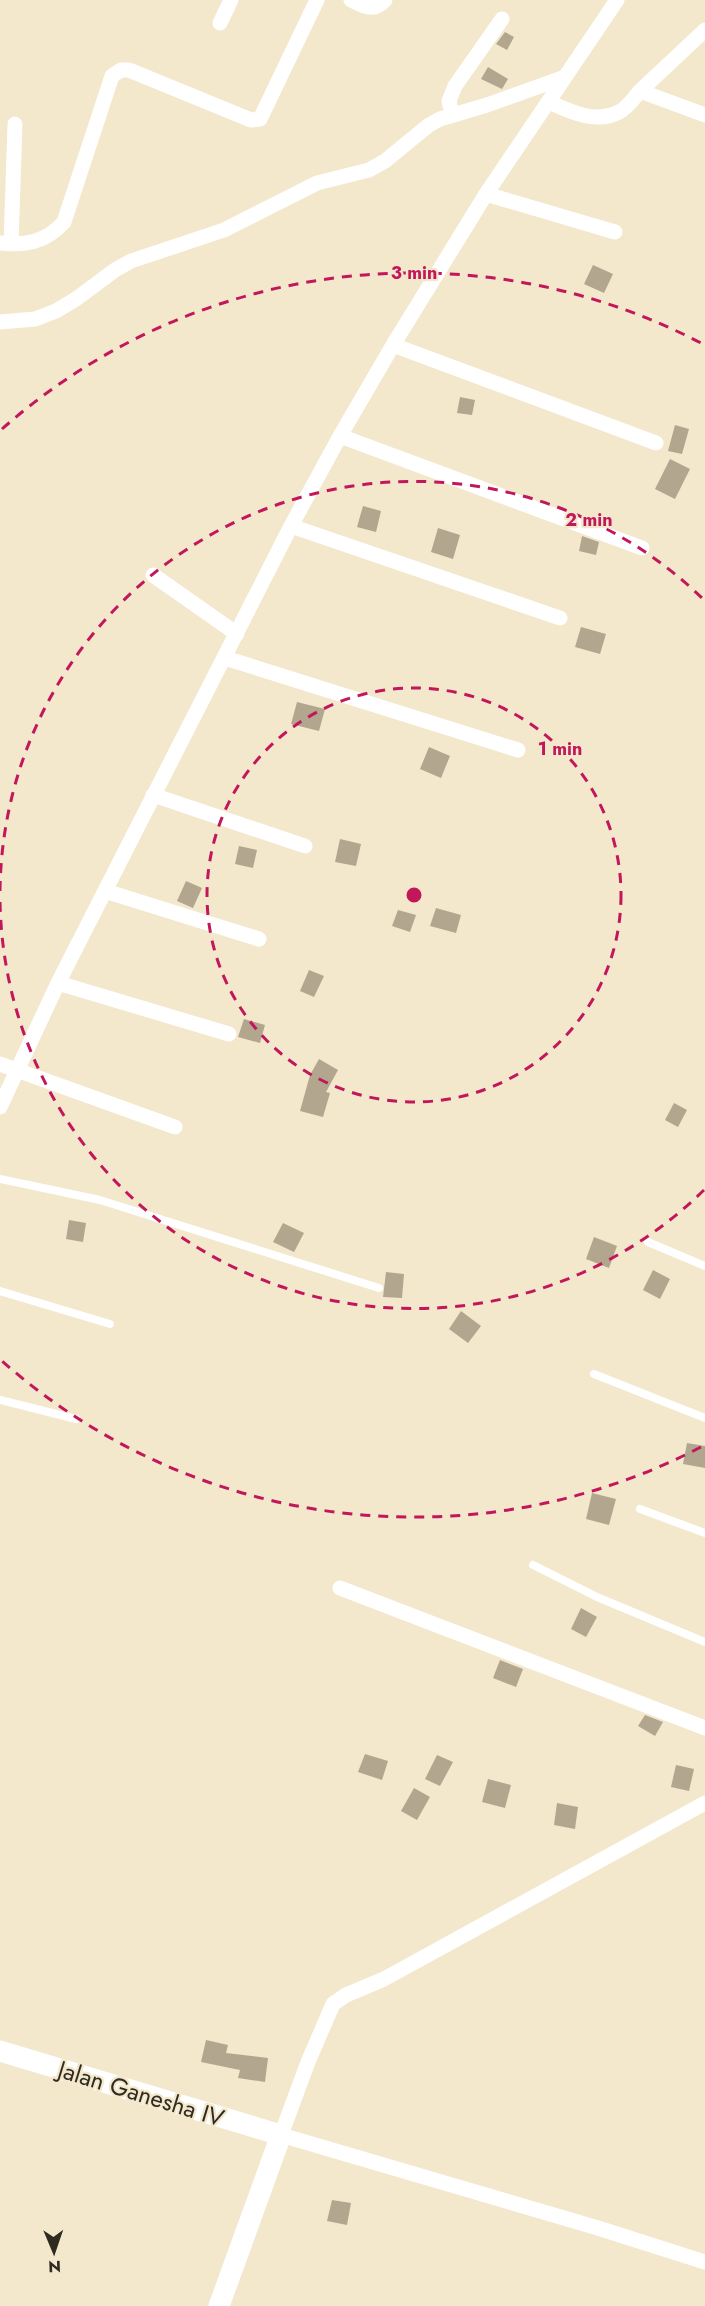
<svg xmlns="http://www.w3.org/2000/svg" width="705" height="2306" font-family="Jost,sans-serif">
  <rect width="100%" height="100%" fill="#f3e7cc"/>
  <path fill="#b2a78e" d="M505 32 514 37 507 50 496 44Z
    M488 67 508 79 502 89 481 79Z
    M593 265 613 274 604 293 584 284Z
    M460 397 475 400 472 415 457 413Z
    M675 425 689 429 682 454 668 451Z
    M670 459 690 469 675 499 655 489Z
    M363 506 381 511 376 532 357 527Z
    M438 528 460 535 453 559 431 552Z
    M582 536 599 542 596 555 579 551Z
    M581 627 606 634 600 654 575 647Z
    M297 702 325 709 319 731 291 724Z
    M429 747 450 756 441 778 420 769Z
    M340 839 361 844 356 866 335 862Z
    M239 846 257 850 253 868 235 864Z
    M186 881 202 888 193 908 177 901Z
    M436 908 461 915 456 933 430 926Z
    M398 910 416 915 410 932 392 926Z
    M309 970 324 976 314 997 300 991Z
    M244 1019 265 1025 260 1043 238 1037Z
    M319 1059 338 1070 326 1092 330 1093 323 1117 300 1111 310 1075Z
    M674 1103 687 1110 678 1127 665 1120Z
    M69 1220 86 1223 83 1242 66 1239Z
    M283 1223 304 1233 294 1252 273 1242Z
    M594 1237 617 1246 609 1268 586 1259Z
    M653 1270 670 1279 660 1299 643 1290Z
    M386 1272 404 1274 402 1298 383 1297Z
    M461 1311 481 1326 468 1343 449 1329Z
    M687 1443 705 1446V1468L683 1464Z
    M592 1493 616 1499 609 1525 586 1519Z
    M581 1608 597 1617 586 1637 571 1629Z
    M500 1660 523 1669 516 1687 493 1678Z
    M645 1715 663 1722 655 1736 638 1726Z
    M365 1754 388 1761 382 1780 358 1772Z
    M437 1755 453 1762 440 1786 425 1779Z
    M676 1765 694 1769 689 1791 671 1787Z
    M488 1779 511 1785 505 1808 482 1802Z
    M414 1788 430 1797 417 1820 401 1811Z
    M557 1803 578 1807 575 1829 554 1825Z
    M206 2040 228 2045 226 2053 268 2058 265 2082 238 2078 240 2070 201 2062Z
    M332 2200 351 2203 347 2225 327 2221Z"/>
  <g fill="none" stroke-linecap="round" stroke-linejoin="round">
    <path stroke="#fff" stroke-width="8" d="M0 1179 100 1200 379 1288
      M648 1242 705 1266
      M0 1291 110 1324
      M594 1374 705 1418
      M0 1400 76 1419
      M640 1509 705 1533
      M533 1565 597 1597 705 1642"/>
    <path stroke="#fff" stroke-width="15" d="M351 0C364 6 374 13 385 0
      M220 23 231 0
      M640 91 705 30
      M549 102C571 112 596 124 619 112 627 108 634 98 640 91L705 115
      M452 115 449 101 455 86 502 19
      M486 194 615 232
      M0 243C26 246 46 242 64 222L112 76 121 70H129L251 120 260 119 317 0
      M11 244 15 124
      M0 322 35 319 56 311 76 299 115 270 131 261 224 230 317 183 369 170 385 161 429 125 440 119 487 105 565 77
      M393 345 656 443
      M340 436 642 548
      M291 526 560 618
      M153 575 237 634
      M225 658 518 750
      M153 795 305 846
      M105 891 259 939
      M58 983 229 1034
      M0 1064 175 1127
      M0 1107 58 983 291 526 340 436 393 345 486 194 617 0
      M340 1588 705 1728
      M705 1803 384 1979 346 1995 333 2004 308 2062 281 2135 598 2228 705 2262"/>
    <path stroke="#fff" stroke-width="21" d="M0 2051 281 2135 219 2306"/>
  </g>
  <g fill="none" stroke="#c2185b" stroke-width="3" stroke-dasharray="10 8">
    <circle cx="414" cy="895" r="207"/>
    <path d="M704 1190A414 414 0 0 1 0 899M0 891A414 414 0 0 1 704 600"/>
    <path d="M701 1447A622 622 0 0 1 2 1361M2 429A622 622 0 0 1 701 343"/>
  </g>
  <g text-anchor="middle" stroke-width="4.5" stroke-linejoin="round" paint-order="stroke">
    <g font-size="24" fill="#2f2b21" stroke="#f3e7cc">
      <text transform="translate(141 2094) rotate(17)" y="8">Jalan Ganesha IV</text>
    </g>
  </g>
  <circle cx="414" cy="895" r="9" fill="#c2185b" stroke="#f3e7cc" stroke-width="3"/>
  <g font-size="18" text-anchor="middle" font-weight="bold" fill="#c2185b" stroke="#f3e7cc" stroke-width="4.5" stroke-linejoin="round" paint-order="stroke">
    <text x="414" y="279">3 min</text>
    <text x="589" y="526">2 min</text>
    <text x="560" y="755">1 min</text>
  </g>
  <g transform="translate(54 2252) rotate(178)" stroke="#f3e7cc" stroke-width="4.5" paint-order="stroke">
  <path d="M0-4.5L10 22L0 15L-10 22Z" fill="#2f2b21"/>
  <text y="-9" font-size="16" font-weight="bold" text-anchor="middle" fill="#2f2b21">N</text>
  </g>
</svg>
